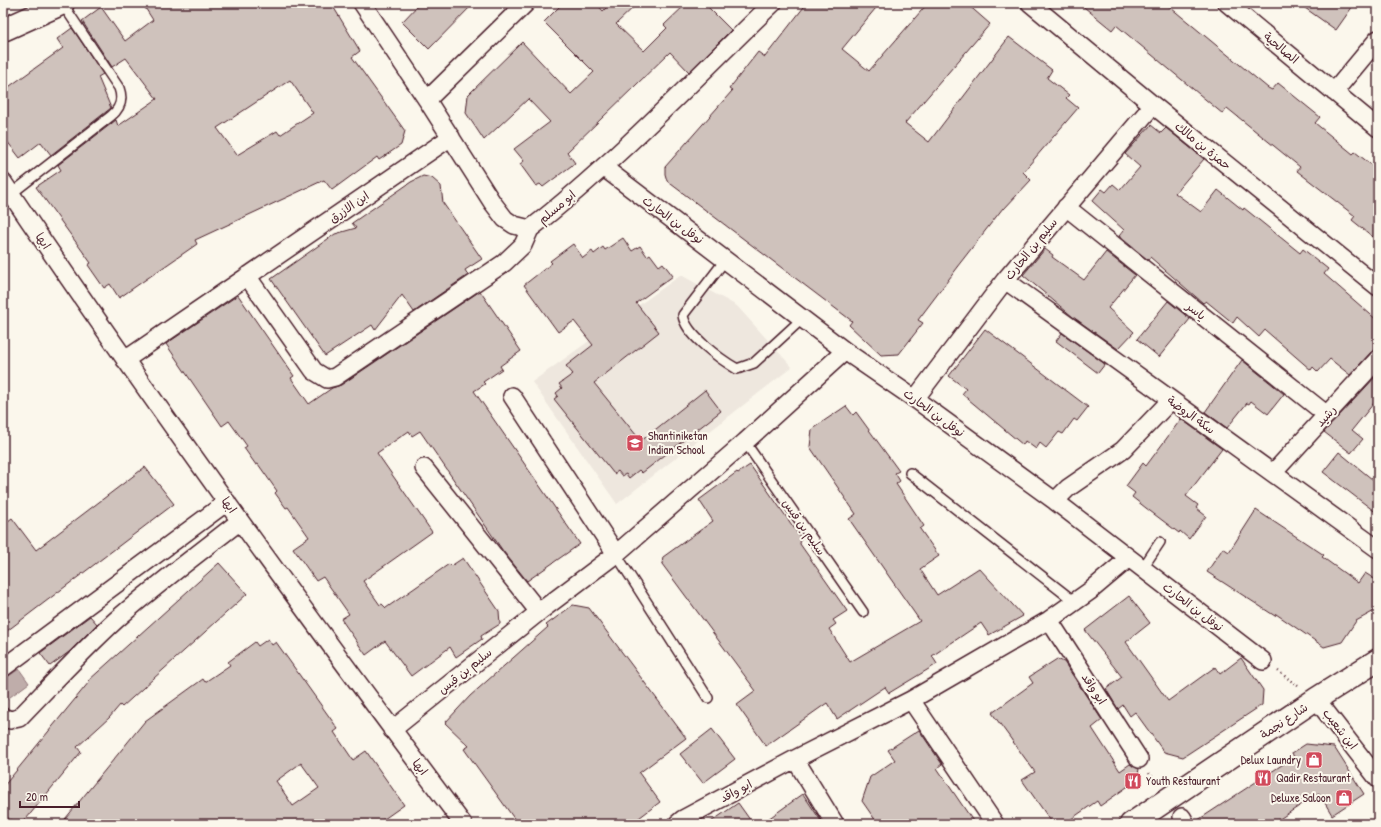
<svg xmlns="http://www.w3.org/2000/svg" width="1381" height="827" font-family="'Patrick Hand','Playpen Sans Arabic',sans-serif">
  <rect width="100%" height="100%" fill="#fbf7ec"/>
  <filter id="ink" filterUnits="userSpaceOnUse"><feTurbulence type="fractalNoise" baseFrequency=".025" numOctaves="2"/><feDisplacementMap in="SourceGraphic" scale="8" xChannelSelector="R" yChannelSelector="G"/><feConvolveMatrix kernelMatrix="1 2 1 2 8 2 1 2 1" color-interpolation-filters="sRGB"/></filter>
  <g filter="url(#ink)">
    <path fill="#eee7de" d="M681 275 737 306 792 367 617 504 532 382Z"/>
    <path fill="#bfadaa" stroke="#907477" d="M19 669 29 683 6 700 3 697V680Z"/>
    <path fill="#cfc2bc" stroke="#4a1f2b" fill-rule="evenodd" d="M142 3H331L360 51 352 57 405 131 401 145 379 160 377 157 332 190 324 180 195 240 197 244 119 298 110 284 104 288 88 265 91 263 36 187 61 170 58 165 116 120 118 126 157 99 126 58 112 67 82 21 101 7 125 41 153 20ZM290 80 313 113 280 135 277 131 237 155 217 128Z
      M420 3H474L429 49 402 22Z
      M563 3H596L603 11 611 3H638L616 24 644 51 667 28 664 25 687 3H704L731 30 689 72 670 52 567 152 575 163 543 187 540 184 536 186 520 164 524 161 514 149 550 122 528 99 484 140 466 113 468 95 522 42 571 94 594 72 544 22Z
      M807 3H880L842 49 869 71 928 3H966L990 24 905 123 929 142 1009 37 1052 70 1047 78 1069 95 1066 98 1078 108 1023 172 1031 180 1004 209 1003 208 957 267H958L918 320 923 323 899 354 881 355 849 325 852 321 667 181 665 174V167L732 91 729 89 758 52 765 57Z
      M1079 3H1165L1268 88 1272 90 1278 83 1320 117 1315 123 1353 154 1355 152 1378 170V241L1352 220 1355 216 1297 171 1300 167 1227 108 1223 114 1116 25 1112 30Z
      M1298 3H1355L1336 30Z
      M72 28 103 74 98 77 111 108 51 155 41 142 20 158 3 136V91L63 48 57 39Z
      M1151 125 1161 133 1166 128 1204 159 1175 193 1201 212 1218 190 1243 210 1244 208 1300 253 1303 249 1328 269 1324 274 1378 321V348L1371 352 1350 375 1330 359 1318 372 1313 367 1311 370 1265 330 1259 337 1237 317 1233 323 1206 301 1203 303 1150 257 1148 260 1119 236 1124 230 1092 201 1102 189 1106 192 1113 184 1120 190 1140 167 1125 154Z
      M423 176 432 178 441 186 443 203 482 259 465 270 468 275 414 312 402 295 375 330 372 325 325 356 271 279 335 234 356 228 352 223 411 182Z
      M623 238 632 251 640 246 647 256 650 254 659 266 663 263 673 276 636 303 659 332 594 383 641 441 705 390 721 411 642 473 639 470 629 478 626 474 622 476 618 471 614 474 554 399 558 396 556 393 562 388 559 384 573 374 566 366 593 345 574 321 558 332 524 285 552 263 550 261 573 244 583 258 592 251 594 254 603 247 605 250Z
      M1045 249 1053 255 1052 257 1084 280 1106 252 1135 275 1108 308 1134 332 1118 349 1073 317 1023 275Z
      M480 291 521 351 500 366 502 369 483 382 485 384 474 391 580 544 527 581 503 551 420 431 412 436 409 431 377 453 432 532 363 581 380 605 382 604 386 608 449 564 451 566 463 558 499 611 500 624 481 636 482 639 456 657 450 647 411 676 385 641 366 655 341 619 349 614 323 577 316 581 293 548 309 537 288 507 286 508 275 493 277 491 258 464 256 465 244 448 247 446 229 421 222 426 166 344 238 295 294 376 291 378 309 404 332 388 341 385Z
      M1168 301 1190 319 1159 357 1137 339Z
      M985 329 1088 407 1077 421 1074 419 1063 434 1059 432 1046 448 1040 443 1036 449 1025 441 1023 445 962 394 966 389 949 376Z
      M1062 333 1105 364 1098 373 1056 341Z
      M1242 360 1284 394 1268 414 1251 401 1249 404 1247 403 1227 428 1205 412Z
      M1378 374V398L1352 430 1363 439 1351 453 1324 432Z
      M846 406 853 415 856 412 899 471 895 473 900 481 896 484 924 526 920 529 939 556 920 569 937 595 979 568 1023 616 989 635 981 623 932 656 937 664 889 693 885 687 837 719 827 703 766 746 737 705 756 691 662 564 663 557 713 521 699 500 737 472 738 473 750 465 801 538 800 544 847 611 833 620 836 624 829 629 850 662 920 621 849 519 856 514 810 447 812 429Z
      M1181 419 1222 449 1186 496 1198 505 1196 508 1206 516 1189 539 1180 531 1179 533 1146 508 1132 497 1135 493 1126 486 1143 463 1146 466Z
      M1339 452 1378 484V514L1323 472Z
      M145 467 174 504 3 634V525L12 518 36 550Z
      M1256 510 1324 555 1322 557 1358 583 1365 573 1378 581V609L1356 621 1342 642 1324 647 1276 614 1275 616 1207 572 1223 548 1229 552Z
      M219 563 247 594 122 707 120 705 109 718 77 747 81 752 22 824H16L3 814V787L89 682 88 681Z
      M1129 596 1150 623 1126 642 1168 701 1215 667 1220 674 1241 658 1263 690 1262 705 1183 757 1164 752 1135 712 1130 716 1123 705 1118 709 1106 689 1122 677 1085 630Z
      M573 605 589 608 686 738 639 773 660 802 631 824H518L464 749 469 746 445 723 470 696 548 627 546 625Z
      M90 616 97 624 69 652 50 666 40 653Z
      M268 639 272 645 276 642 338 729 334 732 353 760 366 751 404 805 377 824H61L145 721 203 679 205 682 230 665 228 662 255 642 258 646ZM301 763 319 788 293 806 276 781Z
      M1057 659 1064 662 1102 720 1092 728 1120 771 1130 764 1139 769 1137 780 1100 806 1097 801 1064 824H1053L1022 780 1035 772 992 713 1033 683 1029 677Z
      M712 729 735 759 703 783 680 754Z
      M919 730 942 764 937 768 975 824H878L862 801 870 777 895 760 888 750Z
      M1306 744 1334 747 1364 794 1332 815 1319 793 1272 824H1196L1195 822 1294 757 1292 753Z
      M803 794 823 824H761Z
      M738 803 753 824H708Z"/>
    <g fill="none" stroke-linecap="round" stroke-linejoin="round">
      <defs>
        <path id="service" d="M11 194 111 116C121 108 123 99 119 88L62 3
          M726 259 683 315C685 334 720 359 737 369L754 363 803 318
          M745 442 863 612
          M910 473 1075 602
          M616 554 708 698
          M1142 569 1160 542"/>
        <path id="minor" d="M362 3 427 100 492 202 505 219 514 225 530 229C617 161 694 79 773 3
          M1030 3 1153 105 1378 287
          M1227 3 1378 128
          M1334 92 1378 39
          M427 100 526 3
          M603 167 845 351 915 399 1055 501 1263 661
          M3 182C150 400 305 613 463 824
          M1066 207 1327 415
          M247 276 314 371 327 379 335 377 504 263 523 245 530 229
          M1005 280 1378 549
          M125 360 451 137
          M512 396 616 554
          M915 399 1005 280 1153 105
          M424 468 539 612
          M1273 473 1378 359
          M1055 501 1068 488 1123 450 1171 400
          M1049 620 1139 759
          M3 668 227 502
          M1316 699 1378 779
          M911 700 995 824
          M3 717 10 720 19 718C51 685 82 651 116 620 156 585 199 553 240 521
          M392 730 539 612 616 554 745 442 845 351
          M795 759 835 824
          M1182 817 1186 824
          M677 824 683 819 795 759 911 700 1049 620 1090 591 1128 559"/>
        <path id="tertiary" d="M3 30 63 3"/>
        <path id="secondary" d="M1131 824 1316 699 1378 660"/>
      </defs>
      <use href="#service" stroke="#4a1f2b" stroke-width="12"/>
      <use href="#minor" stroke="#4a1f2b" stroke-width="20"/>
      <use href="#tertiary" stroke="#4a1f2b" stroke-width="25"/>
      <use href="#secondary" stroke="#4a1f2b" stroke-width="25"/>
      <path stroke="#4a1f2b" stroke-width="2.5" stroke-dasharray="1 3" stroke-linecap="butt" d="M1278 671 1298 686
        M1149 773 1157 783"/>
      <use href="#service" stroke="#fbf7ec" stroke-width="9"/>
      <use href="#minor" stroke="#fbf7ec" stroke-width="17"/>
      <use href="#tertiary" stroke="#fbf7ec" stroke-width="22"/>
      <use href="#secondary" stroke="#fbf7ec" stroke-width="22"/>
    </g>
  </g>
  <defs>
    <symbol id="school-square" viewBox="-11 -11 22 22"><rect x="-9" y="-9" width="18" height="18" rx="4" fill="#d1495b" stroke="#fbf7ec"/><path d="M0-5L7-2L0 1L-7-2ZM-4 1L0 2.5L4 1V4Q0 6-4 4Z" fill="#fff"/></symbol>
    <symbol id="shop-square" viewBox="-11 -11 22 22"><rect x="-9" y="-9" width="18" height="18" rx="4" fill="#d1495b" stroke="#fbf7ec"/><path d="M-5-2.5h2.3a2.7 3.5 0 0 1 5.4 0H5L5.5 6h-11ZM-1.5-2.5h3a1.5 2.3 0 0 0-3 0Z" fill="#fff"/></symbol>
    <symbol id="restaurant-square" viewBox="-11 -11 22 22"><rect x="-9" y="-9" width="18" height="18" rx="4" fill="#d1495b" stroke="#fbf7ec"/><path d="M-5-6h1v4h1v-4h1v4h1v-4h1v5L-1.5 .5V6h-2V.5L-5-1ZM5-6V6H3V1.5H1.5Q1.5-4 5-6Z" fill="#fff"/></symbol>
  </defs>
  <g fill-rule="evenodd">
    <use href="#school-square" x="625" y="433" width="20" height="20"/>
    <use href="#shop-square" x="1304" y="750" width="20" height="20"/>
    <use href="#restaurant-square" x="1253" y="768" width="20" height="20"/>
    <use href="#restaurant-square" x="1123" y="771" width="20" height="20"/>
    <use href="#shop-square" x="1334" y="788" width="20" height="20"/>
  </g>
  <g text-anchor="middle" stroke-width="4" stroke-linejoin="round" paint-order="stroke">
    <g font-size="12" fill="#4a1f2b" stroke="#fbf7ec">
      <text transform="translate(1281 48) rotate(40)" y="4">الصالحية</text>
      <text transform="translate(1203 146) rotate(39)" y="4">حمزة بن مالك</text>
      <text transform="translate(349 207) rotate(-34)" y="4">ابن الازرق</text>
      <text transform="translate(557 207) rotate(-40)" y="4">ابو مسلم</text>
      <text transform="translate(673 220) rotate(36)" y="4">نوفل بن الحارث</text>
      <text transform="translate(43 241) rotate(56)" y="4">ابها</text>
      <text transform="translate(1031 249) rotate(-51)" y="4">سليم بن الحارث</text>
      <text transform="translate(1196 311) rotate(38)" y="4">ياسر</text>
      <text transform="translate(934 413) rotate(36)" y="4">نوفل بن الحارث</text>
      <text transform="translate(1191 415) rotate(36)" y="4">سكة الروضة</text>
      <text transform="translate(1326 416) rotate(-48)" y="4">رشيد</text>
      <text transform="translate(229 505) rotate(55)" y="4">ابها</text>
      <text transform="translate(804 527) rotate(55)" y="4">سليم بن قيس</text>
      <text transform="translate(1193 607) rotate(37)" y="4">نوفل بن الحارث</text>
      <text transform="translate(465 671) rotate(-39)" y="4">سليم بن قيس</text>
      <text transform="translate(1094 689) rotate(57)" y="4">ابو واقد</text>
      <text transform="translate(1284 721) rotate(-34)" y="4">شارع نجمة</text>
      <text transform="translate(1340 729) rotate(52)" y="4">ابن شعيب</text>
      <text transform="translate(420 767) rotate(53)" y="4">ابها</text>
      <text transform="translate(736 791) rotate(-28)" y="4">ابو واقد</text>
    </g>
    <g font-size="12" fill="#4a1f2b" stroke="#fbf7ec" text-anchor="start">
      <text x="648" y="440">Shantiniketan<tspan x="648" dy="14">Indian School</tspan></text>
      <text x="1301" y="764" text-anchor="end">Delux Laundry</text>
      <text x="1276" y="782">Qadir Restaurant</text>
      <text x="1146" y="785">Youth Restaurant</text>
      <text x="1331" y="802" text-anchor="end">Deluxe Saloon</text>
    </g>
  </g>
  <rect width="1381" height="827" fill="none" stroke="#fbf7ec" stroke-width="16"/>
  <rect x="8" y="8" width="1365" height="811" fill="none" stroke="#4a1f2b" stroke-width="1.5" filter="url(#ink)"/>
  <path d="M20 801v6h59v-6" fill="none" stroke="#4a1f2b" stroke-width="2"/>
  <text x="26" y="801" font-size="12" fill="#4a1f2b" stroke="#fbf7ec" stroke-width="3" paint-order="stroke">20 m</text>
</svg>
